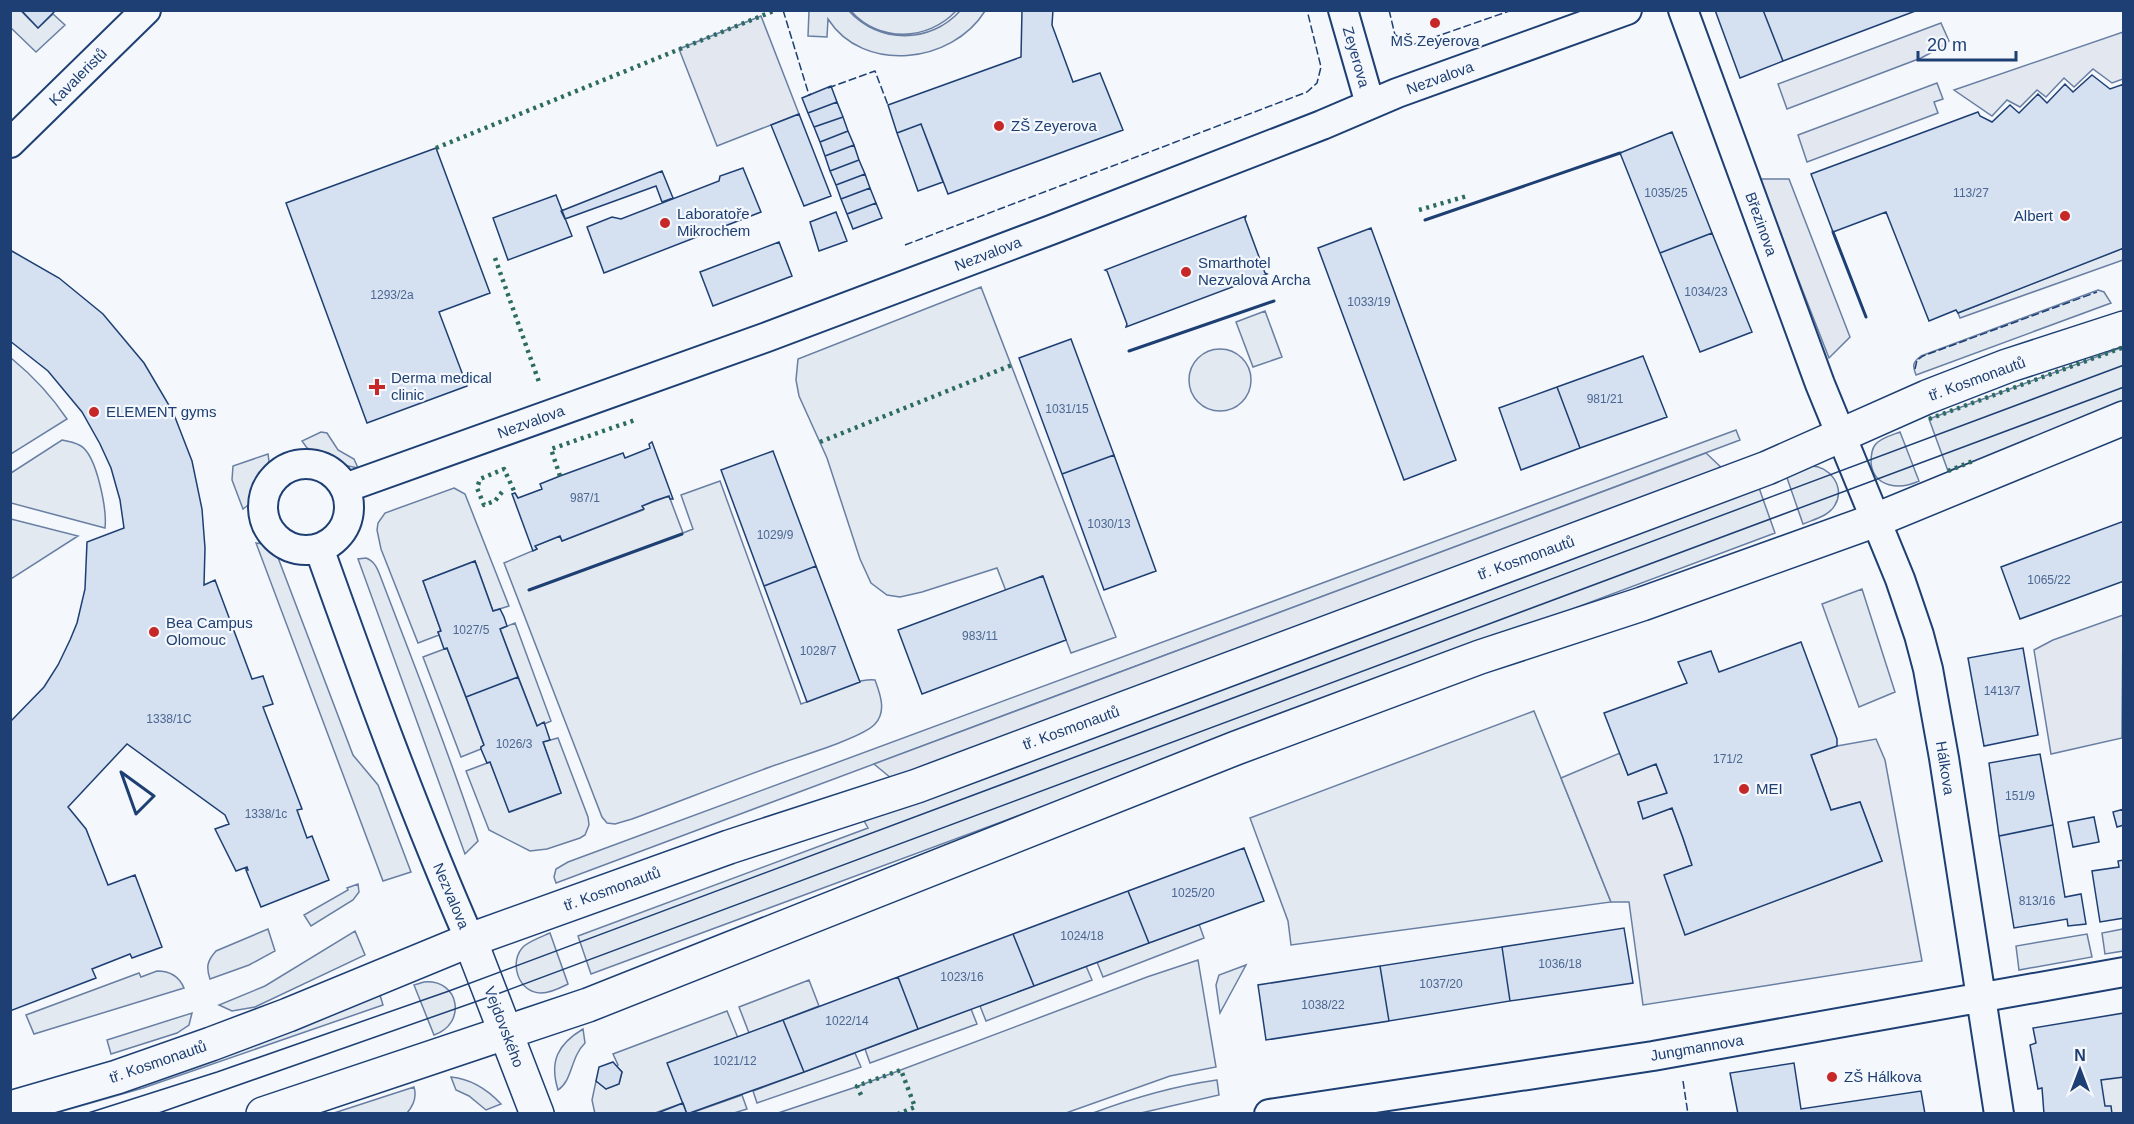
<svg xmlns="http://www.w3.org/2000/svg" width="2134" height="1124" font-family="Helvetica,sans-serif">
  <rect width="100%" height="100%" fill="#f4f7fb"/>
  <path fill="#e3e9f0" stroke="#687fa3" stroke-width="1.5" d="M12 11H21L38 28 53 14 65 25 36 52 11 28 10 12Z
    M809 11H849C879 44 930 44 960 11H985C952 64 863 74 828 19L827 37 808 36Z
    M851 11H956C928 41 879 43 851 11Z
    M2123 248V260L1960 318 1958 313Z
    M981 287 1116 637 1071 653 1042 576 1006 591 997 568 922 592 900 597 887 595 871 583 860 559 827 458 799 396 796 380 798 359Z
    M2098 290 2104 292 2111 303 1916 375C1912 365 1913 362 1921 356Z
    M1265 311 1282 357 1253 367 1236 322Z
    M2123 347V405L1948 471 1929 419Z
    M1189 380a31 31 0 1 1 62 0a31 31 0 1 1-62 0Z
    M11 358C33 376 51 395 67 419L11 454Z
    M1736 430 1740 440 556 883 554 877 556 869 568 862Z
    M321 432 327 433 338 450 354 459 358 468 343 465 328 456 307 448 302 441Z
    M1900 432 1919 481C1900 490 1874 488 1871 463 1871 457 1871 450 1875 445 1880 438 1892 435 1900 432Z
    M62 440C68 441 76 443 81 446 97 456 107 510 105 528L11 503V473Z
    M268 454 269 461 259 481 252 502 243 509 232 480 233 466Z
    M1810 466C1829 465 1846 487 1835 505 1829 516 1815 519 1803 524L1786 475Z
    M720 481 801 704C822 697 854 678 875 680 880 694 887 711 875 724 863 738 791 759 770 767 723 784 678 802 632 819L615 824 607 823 602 817 504 563 537 549 535 546 560 536 562 541 643 510 642 506 669 496 683 533 693 529 681 495Z
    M1758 485 1775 533 1241 733 591 974 578 936 868 828 863 819Z
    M454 488 465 494 509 606 493 611 475 561 423 581 441 631 438 632 439 635 418 643 381 549 377 530 378 523 385 513Z
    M11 519 78 536 11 579Z
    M256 543C265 544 273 546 277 555L353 755 378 785 411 872 383 881Z
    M366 558C375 561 378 570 381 578 414 665 449 752 478 841L465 854 358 559Z
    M1862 589 1895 692 1859 707 1822 604Z
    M515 623 551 721 544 724 543 723 537 726 500 629Z
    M447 648 484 745 481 747V749L461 757 423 657Z
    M1534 711 1611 902 1291 945 1288 921 1250 818Z
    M558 738 588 817 589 825 585 835 580 838 547 849 530 851 489 830 466 771 490 762 510 812 561 793 543 742Z
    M358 884 359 892 353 900 311 926 304 915 348 890 347 888Z
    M1199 924 1204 938 1103 977 1097 962Z
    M268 929 275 951 249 965 210 979C206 967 207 961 216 951Z
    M2123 929V951L2105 954 2102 933Z
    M355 931 365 955 255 1007 232 1011 219 1005 265 986Z
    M550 933 568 984C560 988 551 993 541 993 518 993 508 961 524 946 532 940 541 937 550 933Z
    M2087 934 2092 957 2019 970 2016 946Z
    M1198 960 1216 1067 1170 1076 1066 1113H778L853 1088 1147 977Z
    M1246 965 1220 1013 1216 985 1219 975Z
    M1086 966 1092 980 986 1021 980 1006Z
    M157 971C170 971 179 976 184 988L34 1034 26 1015 139 973 141 977Z
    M809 980 819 1006 749 1033 739 1007Z
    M424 982C460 979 467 1024 434 1035L414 985Z
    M380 995 383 1005 143 1088 56 1113 27 1114 313 1020Z
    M971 1009 977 1024 870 1063 865 1049Z
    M727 1011 738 1038 683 1103 655 1113 595 1114 592 1100 596 1081 606 1089 619 1084 622 1072 616 1066 618 1065 613 1054Z
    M192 1013 189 1025 177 1033 111 1054 107 1040Z
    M583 1029 585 1043C570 1058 573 1080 558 1090 549 1061 558 1044 583 1029Z
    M2123 1041V1113H2063Z
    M855 1053 861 1067 757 1103 753 1091Z
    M451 1077C472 1079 487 1089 501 1104L486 1110 469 1096 456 1090Z
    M1217 1080 1219 1095 1141 1113H1093C1133 1098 1174 1086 1217 1080Z
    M414 1087C417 1097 414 1105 407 1113H334Z
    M742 1095 747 1109 734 1113H691Z"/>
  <path fill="#e3e8f0" stroke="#687fa3" stroke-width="1.5" d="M761 16 799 114 717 146 679 49Z
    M1941 23 1949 41 1938 49 1921 58 1787 109 1778 84Z
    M2123 32V79L2112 83 2093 69 2074 87 2064 78 2046 97 2037 90 2020 107 2007 100 1992 116 1954 90Z
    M1937 83 1943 99 1934 102 1938 113 1807 162 1798 135Z
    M1759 179H1789L1850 337 1829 358Z
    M1706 453 1727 473 897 783 874 764Z
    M2123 615 2122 738 2051 754 2034 650 2053 640Z
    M1876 739 1885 760 1922 961 1643 1005 1629 902H1611L1561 778 1620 753 1628 775 1656 764 1667 793 1638 803 1644 818 1672 808 1683 838 1692 865 1665 875 1686 934 1882 861 1860 802 1831 810 1811 755 1837 746Z"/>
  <path fill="#d5e0f0" stroke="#1d3f73" stroke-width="1.5" d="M21 10H56L38 28Z
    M1022 10H1053L1052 25 1073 82 1100 73 1123 130 948 194 921 124 897 133 888 105 1021 57Z
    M1715 10H1763L1783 61 1740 78Z
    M1763 10H1918L1783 61Z
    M2092 75 2110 89 2124 84V248L1958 313 1956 310 1929 321 1886 212 1833 232 1811 174 1978 112 1980 116 1992 122 2010 105 2019 113 2038 94 2047 103 2065 84 2073 92Z
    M831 86 837 102 808 113 802 98Z
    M837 102 843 117 814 127 808 113Z
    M799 114 831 196 804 206 771 125Z
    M843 117 848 131 820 142 814 127Z
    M921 124 943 182 918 191 897 133Z
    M848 131 854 145 825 156 820 142Z
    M1672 132 1712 233 1660 253 1620 153Z
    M854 145 859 160 830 171 825 156Z
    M436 148 490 293 439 312 467 386 367 423 286 203Z
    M859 160 865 174 836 185 830 171Z
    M743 168 761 212 604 273 587 227 612 217 621 219 719 181 720 176Z
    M662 171 673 198 662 202 656 186 565 219 561 211Z
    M865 174 870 188 841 199 836 185Z
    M870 188 876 203 847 214 841 199Z
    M556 195 572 236 508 260 493 218Z
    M876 203 882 218 853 229 847 214Z
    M836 212 847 241 819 251 810 222Z
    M1246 216 1245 219 1265 273 1267 274 1126 327 1127 324 1107 271 1105 270Z
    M1371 228 1456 460 1404 480 1318 248Z
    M1712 233 1752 332 1700 352 1660 253Z
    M779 242 792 276 713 306 700 272Z
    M10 250 59 278 103 314 144 363 173 412 192 461 202 509 205 548 204 585 215 580 252 679 263 676 273 704 263 707 302 809 297 810 307 838 312 836 329 880 261 907 246 870H248L247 867 236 871 215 829 229 824 225 815 127 744 68 807 86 829 108 885 135 875 162 947 132 958 130 954 92 969 96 978 10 1011V722L44 687 58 665 70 640 77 623 85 589 87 542 124 528 120 500 111 468 100 444 82 412 48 371 10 341Z
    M1071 339 1114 455 1062 474 1019 358Z
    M1643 356 1667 417 1580 448 1557 387Z
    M1557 387 1580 448 1521 470 1499 408Z
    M652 442 673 499H670L669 496 654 501 642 506 644 509 562 541 560 536 535 546 537 549 533 551 512 494 515 493 518 498 542 489 540 484 560 476 623 453 625 458 650 448 649 444Z
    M773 451 816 566 764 586 721 470Z
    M1114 455 1156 571 1104 590 1062 474Z
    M2124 521V581L2020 619 2001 567Z
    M475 561 493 611 500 609 504 617 507 626 500 629 518 677 466 697 447 648 444 649 438 632 441 631 423 581Z
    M816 566 860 682 807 702 764 586Z
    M1043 576 1066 640 922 694 898 630Z
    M1801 642 1837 739V746L1811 755 1831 810 1860 802 1882 861 1685 935 1664 875 1692 865 1683 838 1672 808 1643 819 1638 802 1667 793 1656 764 1628 775 1604 713 1687 683 1678 662 1711 651 1719 672Z
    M2023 648 2038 735 1984 746 1968 658Z
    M518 677 537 726 544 722 550 740 543 742 561 793 509 812 490 762 487 763 481 749V747L484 745 466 697Z
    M2040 754 2053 825 1999 836 1989 763Z
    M2124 809V825L2117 827 2113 812Z
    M2094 817 2099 842 2073 847 2068 822Z
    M2053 825 2065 897 2081 894 2086 924 2068 926 2067 919 2014 928 1999 836Z
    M1244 848 1264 901 1149 943 1128 891Z
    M2124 860V918L2100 922 2092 871 2119 867 2118 861Z
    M1128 891 1149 943 1034 986 1013 934Z
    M1624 928 1633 983 1510 1001 1502 947Z
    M1013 934 1034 986 918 1029 898 977Z
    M1502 947 1510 1001 1389 1021 1380 966Z
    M1380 966 1389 1021 1266 1040 1258 985Z
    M898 977 918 1029 804 1072 783 1020Z
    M2124 1013V1077L2101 1080 2105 1106H2111L2112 1114H2044L2042 1088 2038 1089 2030 1045 2036 1043 2033 1028Z
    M783 1020 804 1072 687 1114 667 1063Z
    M613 1062 622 1072 619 1084 606 1089 596 1081 599 1067Z
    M1794 1063 1801 1109 1921 1091 1925 1114H1738L1730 1073Z
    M683 1103 687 1114H655Z"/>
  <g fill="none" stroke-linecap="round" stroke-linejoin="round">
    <defs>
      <path id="minor" d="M1343 10 1370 104
        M1683 10 1820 384 1900 579 1919 635 1928 669 1944 758 1999 1114
        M10 143 146 10
        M263 507a43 43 0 1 1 86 0a43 43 0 1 1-86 0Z
        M345 488 767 337 1051 230 1322 125 1397 93 1627 10
        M319 548C366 680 414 812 470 940
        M1269 1114 1653 1056 2124 972"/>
      <path id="tertiary" d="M470 940 537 1114
        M10 1108 117 1077 211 1044 288 1015 470 940 729 847 917 786 1767 468 1927 397 2007 366 2124 328
        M263 1114 588 1005 1236 748 1480 657 1642 604 1876 520 2124 418"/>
    </defs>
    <use href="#minor" stroke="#1d3f73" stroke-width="32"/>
    <use href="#tertiary" stroke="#1d3f73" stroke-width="36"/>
    <use href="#minor" stroke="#f4f7fb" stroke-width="28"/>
    <use href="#tertiary" stroke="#f4f7fb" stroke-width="33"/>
    <path stroke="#1d3f73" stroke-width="1.5" d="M85 1114 217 1072 449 991 2124 365
      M156 1114 492 996 2124 387"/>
    <path stroke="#2c6c60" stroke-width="4.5" stroke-dasharray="3 4.5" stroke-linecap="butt" d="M436 148 776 10
      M1419 210 1467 196
      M495 258 539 382
      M1929 419 2124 347
      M820 442 1012 365
      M1948 471 1973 461
      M560 476 551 449 635 420
      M502 492 495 501 484 505 477 488 480 479 504 469 515 493
      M861 1095 857 1086 901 1070 915 1107 898 1114"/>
    <path stroke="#1d3f73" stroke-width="1.5" stroke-dasharray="8 3" stroke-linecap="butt" d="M783 10 809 95 811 94
      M1389 10 1395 35 1415 44 1512 10
      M828 88 875 71 888 105
      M905 245 1307 92 1317 83 1321 67 1307 10
      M1915 369 1917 360 1923 356 2097 292
      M1683 1081 1688 1114"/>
    <path stroke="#1d3f73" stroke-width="3" d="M1425 220 1620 153
      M1833 232 1866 317
      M1129 351 1274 301
      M529 590 682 534
      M121 772 154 796 136 814Z"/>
  </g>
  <g fill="#c62828" stroke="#f4f7fb" stroke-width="2">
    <circle cx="1435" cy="23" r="6"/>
    <circle cx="999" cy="126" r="6"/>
    <circle cx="2065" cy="216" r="6"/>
    <circle cx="665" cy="223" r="6"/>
    <circle cx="1186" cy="272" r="6"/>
    <path d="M374 378h6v6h6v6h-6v6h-6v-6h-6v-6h6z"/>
    <circle cx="94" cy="412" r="6"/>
    <circle cx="154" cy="632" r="6"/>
    <circle cx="1744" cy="789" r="6"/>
    <circle cx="1832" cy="1077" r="6"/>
  </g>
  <g text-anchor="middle" stroke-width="4.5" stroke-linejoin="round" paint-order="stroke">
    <g font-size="12" fill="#4b6792">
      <text x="1666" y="197">1035/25</text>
      <text x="1971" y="197">113/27</text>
      <text x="1706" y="296">1034/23</text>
      <text x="392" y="299">1293/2a</text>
      <text x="1369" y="306">1033/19</text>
      <text x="1605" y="403">981/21</text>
      <text x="1067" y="413">1031/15</text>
      <text x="585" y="502">987/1</text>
      <text x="1109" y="528">1030/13</text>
      <text x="775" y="539">1029/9</text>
      <text x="2049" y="584">1065/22</text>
      <text x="471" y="634">1027/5</text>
      <text x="980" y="640">983/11</text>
      <text x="818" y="655">1028/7</text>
      <text x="2002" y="695">1413/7</text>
      <text x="169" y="723">1338/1C</text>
      <text x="514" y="748">1026/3</text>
      <text x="1728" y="763">171/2</text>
      <text x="2020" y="800">151/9</text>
      <text x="266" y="818">1338/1c</text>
      <text x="1193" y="897">1025/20</text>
      <text x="2037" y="905">813/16</text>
      <text x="1082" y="940">1024/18</text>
      <text x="1560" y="968">1036/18</text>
      <text x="962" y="981">1023/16</text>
      <text x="1441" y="988">1037/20</text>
      <text x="1323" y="1009">1038/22</text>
      <text x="847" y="1025">1022/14</text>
      <text x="735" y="1065">1021/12</text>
    </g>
    <g font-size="15" fill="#1d3f73" stroke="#f4f7fb" text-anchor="start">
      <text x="1435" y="46" text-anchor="middle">MŠ Zeyerova</text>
      <text x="1011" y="131">ZŠ Zeyerova</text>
      <text x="677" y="219">Laboratoře<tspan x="677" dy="17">Mikrochem</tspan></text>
      <text x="2053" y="221" text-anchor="end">Albert</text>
      <text x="1198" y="268">Smarthotel<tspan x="1198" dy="17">Nezvalova Archa</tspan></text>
      <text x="391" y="383">Derma medical<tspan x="391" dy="17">clinic</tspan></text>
      <text x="106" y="417">ELEMENT gyms</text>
      <text x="166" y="628">Bea Campus<tspan x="166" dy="17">Olomouc</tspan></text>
      <text x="1756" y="794">MEI</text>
      <text x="1844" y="1082">ZŠ Hálkova</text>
    </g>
    <g font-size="15" fill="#1d3f73" stroke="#f4f7fb">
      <text transform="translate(1356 57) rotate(74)" y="5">Zeyerova</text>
      <text transform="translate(78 77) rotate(-45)" y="5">Kavaleristů</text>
      <text transform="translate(1440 78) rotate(-20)" y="5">Nezvalova</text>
      <text transform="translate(1761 224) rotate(70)" y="5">Březinova</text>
      <text transform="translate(988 254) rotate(-21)" y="5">Nezvalova</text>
      <text transform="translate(1977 379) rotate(-20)" y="5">tř. Kosmonautů</text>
      <text transform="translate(531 422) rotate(-20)" y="5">Nezvalova</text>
      <text transform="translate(1526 558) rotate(-20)" y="5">tř. Kosmonautů</text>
      <text transform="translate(1071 728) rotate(-20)" y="5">tř. Kosmonautů</text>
      <text transform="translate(1945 768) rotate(81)" y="5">Hálkova</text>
      <text transform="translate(612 889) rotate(-20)" y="5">tř. Kosmonautů</text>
      <text transform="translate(451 896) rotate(67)" y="5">Nezvalova</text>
      <text transform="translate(504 1027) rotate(69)" y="5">Vejdovského</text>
      <text transform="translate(1697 1048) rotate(-10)" y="5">Jungmannova</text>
      <text transform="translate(158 1062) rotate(-19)" y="5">tř. Kosmonautů</text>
    </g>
  </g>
  <rect width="2134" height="1124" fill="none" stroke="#1d3f73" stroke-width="24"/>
  <g transform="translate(2080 1070)" stroke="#f4f7fb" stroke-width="4.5" paint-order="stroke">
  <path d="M0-4.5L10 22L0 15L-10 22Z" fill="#1d3f73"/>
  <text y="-9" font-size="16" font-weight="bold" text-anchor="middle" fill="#1d3f73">N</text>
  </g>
  <path d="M1918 51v9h98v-9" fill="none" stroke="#1d3f73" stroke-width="3"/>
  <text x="1927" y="51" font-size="18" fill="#1d3f73" stroke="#f4f7fb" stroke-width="4.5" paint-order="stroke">20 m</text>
</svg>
